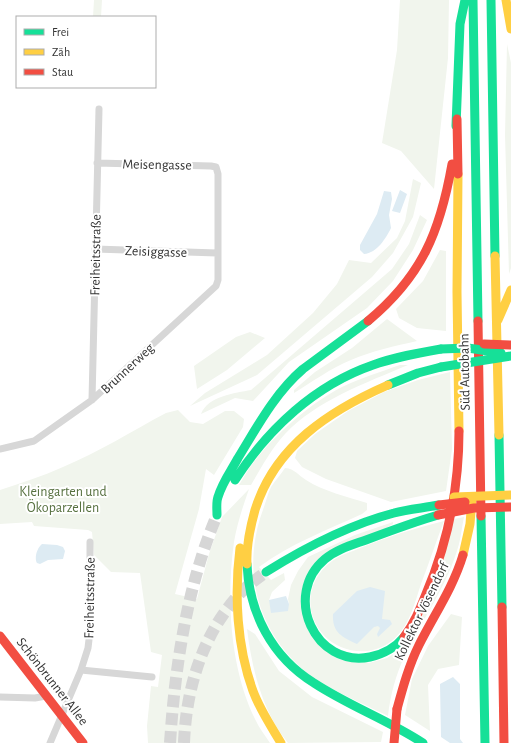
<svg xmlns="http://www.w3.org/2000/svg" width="511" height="743" font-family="'Alegreya Sans',sans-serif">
  <rect width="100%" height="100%" fill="#fff"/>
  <path fill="#f1f5ed" d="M94 0H102L101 17H93Z
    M400 0H449L448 58 434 189 401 151 382 143 397 50Z
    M507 44 511 63V268L509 274 505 135Z
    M413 179 421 183 413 217 393 253 372 277 257 375 190 406 205 393 267 355 313 313 337 284 349 260 371 263 397 238 405 221Z
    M420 215 427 220 413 250 393 281 367 308 289 362 253 401 235 398 201 414C208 396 235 393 251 390L392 269 409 244Z
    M440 250 446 251V331L417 328 399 318 396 309 423 281Z
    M387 319 417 341C395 346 372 351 351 360 331 368 312 382 294 393V390L315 372 352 348Z
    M250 332 265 338 227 370 197 389 194 366 236 337Z
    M400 365H408C366 383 317 400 285 434 271 449 261 468 251 485H239C244 477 248 469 254 462 274 435 312 402 342 387 361 378 380 372 400 365Z
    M450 372 452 449 446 491 391 502 326 479 302 467 295 458 297 451 315 434 348 411 384 392 418 380Z
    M178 410 190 422 203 424 225 411H234L244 419 243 427 214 475 206 469 199 509 175 594 197 599 209 554 222 517 249 489C243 506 237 524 234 542 226 598 230 668 255 719 259 728 265 735 270 743H148L147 726 151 686 158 687 162 655 151 652 140 573 111 572 94 555 92 532 88 530 34 526 32 522 0 524V490C21 483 43 476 63 467 99 452 132 431 166 413Z
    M285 468C295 469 298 475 306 480 323 491 348 497 367 503V510L362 514C327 530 290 544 259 567L271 580 284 573 285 580 272 592 269 600 289 604 288 599 291 585 298 571 308 557 355 535 393 522V524L308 572 311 637 369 663 387 658 398 651 454 519 464 517C462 526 461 536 459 544 448 585 422 620 404 657 396 675 390 696 388 716 360 702 320 686 298 665 254 623 242 564 264 507 266 501 268 493 271 487 275 481 281 474 285 468Z
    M444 521C436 542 429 563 421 584 415 602 410 623 397 636 390 644 378 650 367 651 315 655 289 593 332 561 340 555 351 552 360 548 387 537 415 528 444 521Z
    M451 614 462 617 459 665 438 669 428 685 430 731 405 715 412 679 428 646Z
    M247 629 255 634 279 671 312 697 383 732 381 742 288 743C262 711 252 669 247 629Z"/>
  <path fill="#ddebf3" d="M400 190 407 194 400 213 392 211Z
    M384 191 391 192 392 199 389 215 391 228C386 238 377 253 364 254L360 250V245L377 214Z
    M42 544 57 545 63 547 65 551 63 559 48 560 40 564 37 563C34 558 37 548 42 544Z
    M370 587 385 591 382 619 390 620 392 624 378 637 377 634 380 628 378 626 374 627 357 644C341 637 332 632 333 614L357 591Z
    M286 596 289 604 288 611 271 613 269 600Z
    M453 677 460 684V739L463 743H450L441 737 440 684Z"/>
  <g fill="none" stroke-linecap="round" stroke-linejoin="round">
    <path stroke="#d6d6d6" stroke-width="12" stroke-dasharray="12 6" stroke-linecap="butt" d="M170 743C175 666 187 586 217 515
      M184 743C186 691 201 638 236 598 244 588 255 580 266 572"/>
    <path stroke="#d7d7d7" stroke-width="7" d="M95 249 217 253
      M92 400 99 109
      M0 449 34 441 92 400 216 286 218 280V174L216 167 211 166 97 163
      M81 670 152 677
      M0 697 35 698 46 696
      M50 743 81 670 88 648 90 631V542"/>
    <path stroke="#16e098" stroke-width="9" d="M473 0 478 321
      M491 0 495 256
      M456 126 460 24 465 0
      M388 385 418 373 441 367
      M499 435 502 607
      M235 480C268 429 315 385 373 365 395 357 418 353 441 349
      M217 515C217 509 216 502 218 497 222 483 231 471 238 458 257 427 275 393 303 369L368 321
      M481 516 485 743
      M247 564C249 613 272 657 314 683 349 706 388 720 423 743
      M266 572C306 547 348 525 394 513 408 509 424 508 439 505
      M404 637C395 648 384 654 370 657 315 668 282 595 325 559 337 549 352 545 366 540 390 531 414 522 438 515"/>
    <path stroke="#ffcf43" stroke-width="9" d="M506 0 511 29
      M458 174 457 292 459 431
      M495 256 499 435
      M498 320 511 290
      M240 548C234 595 237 647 253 691 260 710 271 726 281 743
      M463 555 470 524 472 499
      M247 564C246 546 250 528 255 510 275 446 329 411 388 385"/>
    <path stroke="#f24e42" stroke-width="9" d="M457 119 458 174
      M368 321C422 276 440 232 452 164
      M478 321 481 516
      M502 607 504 743
      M0 636 83 743
      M404 637C414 624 420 609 426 594 448 542 459 487 459 431
      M397 709C403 687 409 665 419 645 434 615 453 588 463 555"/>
    <path stroke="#16e098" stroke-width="9" d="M441 349 468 348 501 353
      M441 367 511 356"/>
    <path stroke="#ffcf43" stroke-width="9" d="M454 497 511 495"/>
    <path stroke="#f24e42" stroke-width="9" d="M484 344 511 345
      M439 505 465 502
      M438 515 474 508 511 507
      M394 743 397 709"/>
  </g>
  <g text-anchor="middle" stroke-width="4" stroke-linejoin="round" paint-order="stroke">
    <g font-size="14" fill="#333" stroke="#fff">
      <text transform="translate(157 164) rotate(1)" y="5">Meisengasse</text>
      <text transform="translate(156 251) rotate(2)" y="5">Zeisiggasse</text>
      <text transform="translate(95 255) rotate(-89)" y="5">Freiheitsstraße</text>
      <text transform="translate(127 368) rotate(-43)" y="5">Brunnerweg</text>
      <text transform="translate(464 372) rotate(-91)" y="5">Süd Autobahn</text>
      <text transform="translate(89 598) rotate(-89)" y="5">Freiheitsstraße</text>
      <text transform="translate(421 611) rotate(-64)" y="5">Kollektor Vösendorf</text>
      <text transform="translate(53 681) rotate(52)" y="5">Schönbrunner Allee</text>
    </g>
    <g font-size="14" fill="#56703f" stroke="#fff">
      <text x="63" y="496">Kleingarten und<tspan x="63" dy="16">Ökoparzellen</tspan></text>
    </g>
  </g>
  <rect x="16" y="16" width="140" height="72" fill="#ffffff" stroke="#adadad"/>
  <rect x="24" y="29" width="20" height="6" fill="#16e098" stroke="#adadad"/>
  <text x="52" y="36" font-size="12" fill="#333333">Frei</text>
  <rect x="24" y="49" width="20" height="6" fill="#ffcf43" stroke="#adadad"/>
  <text x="52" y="56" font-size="12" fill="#333333">Zäh</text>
  <rect x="24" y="69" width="20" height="6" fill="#f24e42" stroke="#adadad"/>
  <text x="52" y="76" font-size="12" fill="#333333">Stau</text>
</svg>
